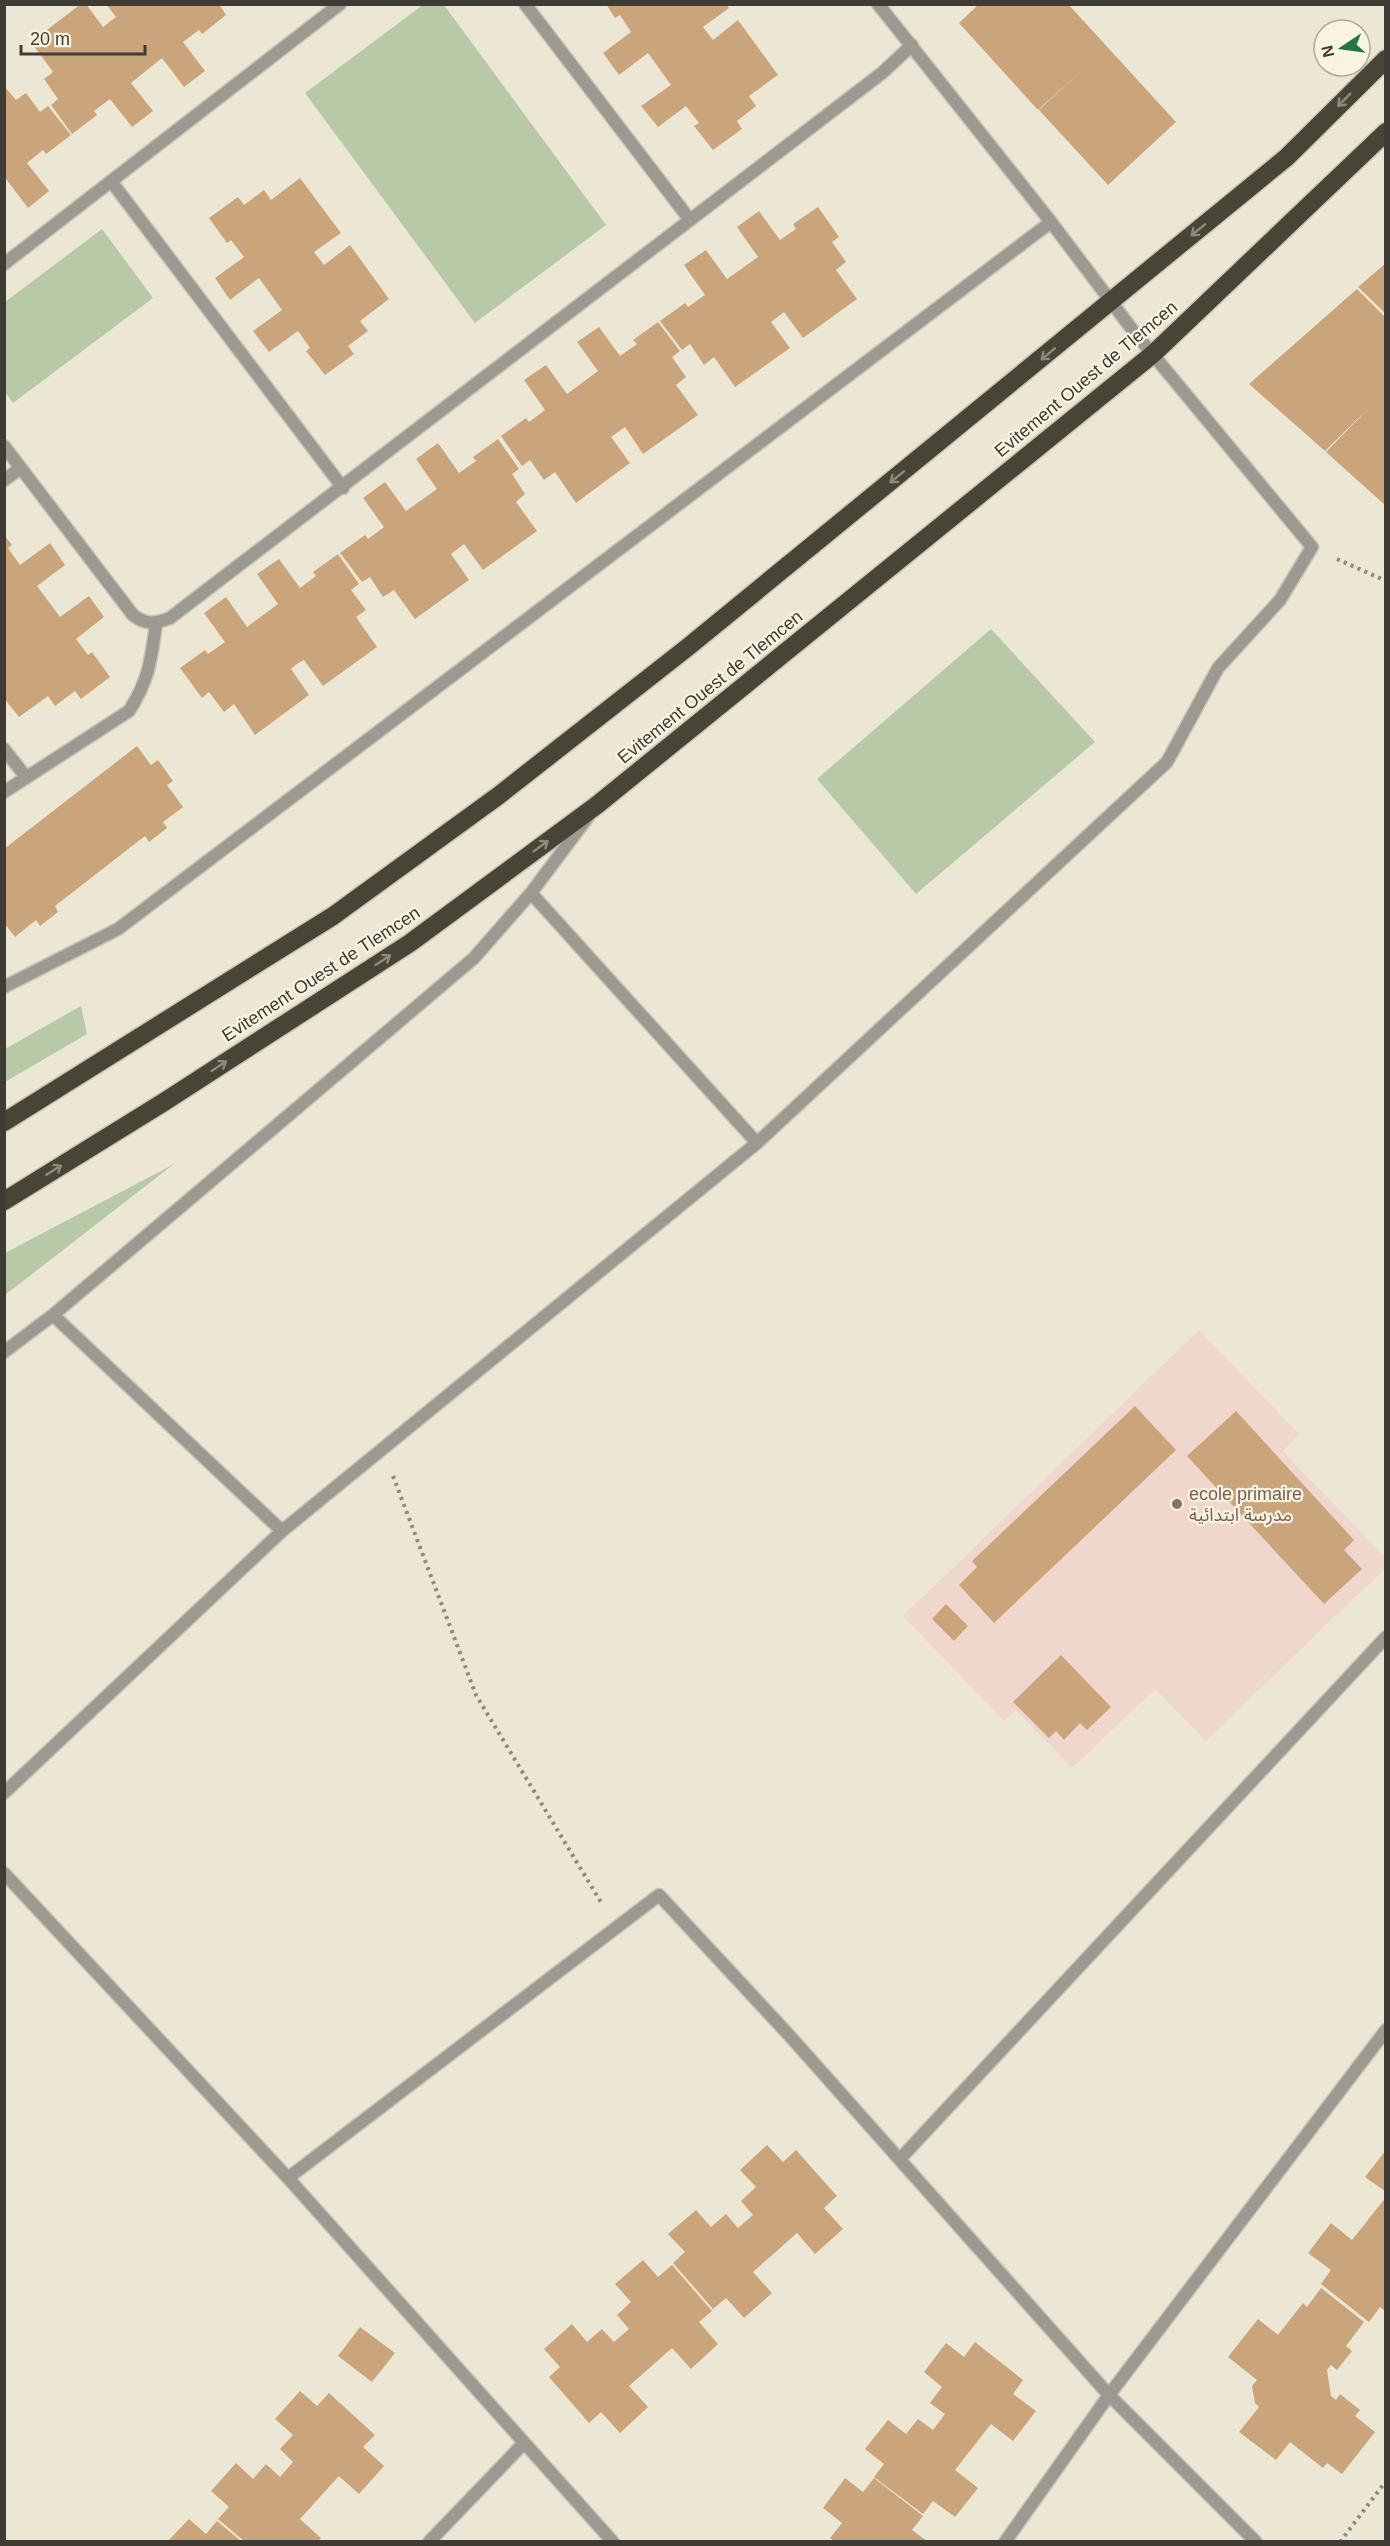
<svg xmlns="http://www.w3.org/2000/svg" width="1390" height="2546" font-family="Helvetica,'Noto Sans Arabic',sans-serif">
  <rect width="100%" height="100%" fill="#ece7d5"/>
  <path fill="#efd7ce" d="M1199 1330 1299 1434 1283 1451 1385 1557V1568L1206 1741 1155 1689 1072 1768 1016 1710 1004 1721 903 1616Z"/>
  <path fill="#b7c9a6" d="M424 4 444 5 606 225 475 323 305 93Z
    M102 229 153 298 13 403 5 392V302Z
    M991 629 1095 742 916 894 817 779Z
    M81 1006 87 1034 5 1082V1049Z
    M174 1164 5 1295V1253Z"/>
  <path fill="#caa57c" d="M81 4H86L103 27 116 17 106 4H219L226 15 202 34 199 30 183 42 205 71 184 87 162 58 131 83 153 111 132 127 110 99 94 111 97 115 72 134 51 105 58 99 44 79 53 72 31 42Z
    M606 4H726L729 8 703 27 713 40 738 20 778 75 749 96 756 106 737 121 742 129 713 150 694 126 699 123 686 106 658 127 641 106 671 85 648 53 619 75 603 53 631 32 620 15 615 18Z
    M979 4H1068L1176 122 1108 185 1039 110 1082 70 1038 110 959 23Z
    M4 86 16 100 26 93 40 112 48 106 71 135 46 154 43 150 27 163 49 191 28 208 6 179 4 180Z
    M300 178 341 233 314 252 324 265 350 245 389 299 360 321 368 331 348 346 354 354 325 375 306 351 310 348 298 331 269 352 253 331 282 310 259 278 230 300 215 278 244 257 231 240 227 243 209 218 238 197 244 205 264 190 271 200Z
    M818 207 839 237 832 242 846 262 836 270 857 299 803 338 784 312 771 322 790 348 735 387 714 357 704 365 690 344 682 350 660 321 685 303 688 307 705 295 684 265 706 250 727 279 758 257 737 227 759 211 780 240 796 229 793 224Z
    M1386 263V314L1358 287Z
    M1357 289 1386 318V506L1326 452 1371 406 1325 451 1249 384Z
    M658 322 680 351 672 357 686 377 676 385 698 415 643 454 625 427 611 437 630 463 576 503 555 472 544 480 530 460 522 466 501 436 526 418 529 422 545 410 524 380 546 365 567 394 598 371 577 342 599 327 620 356 637 344 633 340Z
    M498 439 519 469 512 474 525 494 516 502 537 531 483 570 464 544 451 554 469 580 415 619 394 590 383 597 370 577 362 582 340 553 365 535 368 539 384 527 363 498 385 482 406 511 437 489 416 459 438 443 459 473 476 461 473 457Z
    M4 535 12 545 8 548 20 565 50 543 65 565 37 586 60 617 89 596 104 617 76 639 88 655 92 652 110 677 81 699 75 691 55 706 48 696 19 717 4 698Z
    M338 554 359 584 351 590 366 610 356 617 377 647 323 686 304 660 297 664 291 669 309 695 255 735 234 704 224 712 209 692 202 698 180 668 205 650 208 654 225 642 204 613 226 597 247 627 278 604 257 574 279 559 300 588 316 576 313 572Z
    M137 746 151 765 158 760 173 781 167 785 183 807 163 822 167 828 149 842 145 836 55 906 58 912 40 926 36 920 15 937 4 923V849Z
    M1135 1406 1176 1450 994 1623 959 1585 977 1567 972 1561Z
    M1236 1411 1354 1540 1344 1550 1362 1569 1324 1604 1187 1456Z
    M946 1604 968 1626 954 1641 932 1619Z
    M1061 1655 1111 1707 1087 1730 1080 1723 1064 1740 1056 1731 1049 1738 1013 1702Z
    M767 2145 783 2162 796 2150 837 2196 824 2208 843 2229 815 2254 797 2233 753 2272 772 2293 744 2318 726 2298 713 2309 673 2263 685 2252 668 2234 696 2210 711 2227 726 2214 738 2228 753 2215 741 2201 756 2187 740 2170Z
    M1386 2150V2192L1365 2177Z
    M1386 2197V2312L1380 2307 1369 2322 1321 2284 1331 2270 1308 2253 1331 2223 1352 2240Z
    M643 2260 658 2277 672 2265 712 2311 699 2322 718 2344 691 2369 672 2348 629 2386 648 2407 620 2433 601 2412 589 2423 549 2377 560 2367 544 2349 572 2324 587 2342 602 2329 614 2342 629 2329 617 2315 631 2302 615 2284Z
    M1321 2288 1364 2322 1346 2346 1352 2351 1337 2370 1331 2365 1327 2370 1331 2396 1336 2400 1340 2394 1360 2410 1355 2416 1375 2432 1342 2474 1327 2463 1323 2468 1290 2442 1276 2460 1239 2432 1259 2407 1255 2403 1252 2386 1257 2380 1228 2357 1258 2319 1278 2335 1303 2303 1307 2307Z
    M360 2327 395 2353 372 2382 338 2356Z
    M975 2342 1023 2380 1013 2394 1036 2411 1013 2441 991 2424 955 2470 978 2488 955 2517 933 2501 923 2514 874 2477 884 2464 865 2449 888 2420 906 2434 918 2419 933 2430 945 2414 930 2403 942 2387 924 2372 946 2343 964 2357Z
    M300 2391 317 2406 329 2393 375 2435 363 2447 384 2466 359 2494 339 2476 300 2519 321 2538 318 2541H244L218 2519 229 2507 211 2491 236 2463 253 2479 266 2464 280 2477 293 2462 280 2449 293 2435 275 2419Z
    M845 2478 863 2492 874 2478 923 2516 912 2530 927 2541H834L830 2538 842 2523 823 2508Z
    M189 2519 206 2534 217 2521 241 2541H168Z"/>
  <g fill="none" stroke-linecap="round" stroke-linejoin="round">
    <defs>
      <path id="street" d="M525 4 690 220
        M111 181 343 488
        M4 264 340 4
        M4 446 133 615C146 625 155 624 170 618L882 73 912 45
        M4 480 21 468
        M4 749 26 777
        M4 792 129 711C149 680 151 660 156 624
        M531 893 757 1143 1167 762 1218 668 1280 600 1312 547 1131 328 1051 222 878 4
        M4 987 118 929 1051 222
        M53 1315 282 1531 757 1143
        M4 1352 53 1315 474 958 531 893 588 817
        M4 1793 282 1531
        M4 1873 288 2178 613 2542
        M900 2159 1386 1637
        M288 2178 659 1895 788 2034 1109 2395 1256 2542
        M429 2542 524 2443
        M1005 2542 1109 2395 1386 2030"/>
      <path id="highway" d="M4 1122 333 916 498 796 688 647 1287 157 1386 59
        M4 1201 164 1102 410 943 597 805 1153 354 1386 132"/>
    </defs>
    <use href="#street" stroke="#c9c5b5" stroke-width="15"/>
    <use href="#highway" stroke="#c9c5b5" stroke-width="21"/>
    <path stroke="#8c897d" stroke-width="4" stroke-dasharray="3 4.5" stroke-linecap="butt" d="M1337 559 1386 581
      M393 1476 476 1695 602 1904
      M1340 2542 1386 2481"/>
    <use href="#street" stroke="#9b9992" stroke-width="12"/>
    <use href="#highway" stroke="#484436" stroke-width="18"/>
  </g>
  <defs><path id="oneway-shaft" d="M-6 0H5M1.5-3L5.5 0L1.5 3" fill="none" stroke-width="1.6" stroke-linecap="round" stroke-linejoin="round" transform="scale(1.5)"/></defs>
  <g stroke="#8f8a7b">
    <use href="#oneway-shaft" transform="translate(1344 100) rotate(135)"/>
    <use href="#oneway-shaft" transform="translate(1198 230) rotate(141)"/>
    <use href="#oneway-shaft" transform="translate(1048 354) rotate(140)"/>
    <use href="#oneway-shaft" transform="translate(897 477) rotate(141)"/>
    <use href="#oneway-shaft" transform="translate(541 846) rotate(-36)"/>
    <use href="#oneway-shaft" transform="translate(383 960) rotate(-33)"/>
    <use href="#oneway-shaft" transform="translate(219 1066) rotate(-33)"/>
    <use href="#oneway-shaft" transform="translate(54 1170) rotate(-32)"/>
  </g>
  <circle fill="#8d6e63" stroke="#f9f4e2" stroke-width="2" cx="1177" cy="1504" r="6"/>
  <g text-anchor="middle" stroke-width="4.5" stroke-linejoin="round" paint-order="stroke">
    <g font-size="18" fill="#3d3b34" stroke="#f9f4e2">
      <text transform="translate(1086 379) rotate(-40)" y="6">Evitement Ouest de Tlemcen</text>
      <text transform="translate(710 687) rotate(-39)" y="6">Evitement Ouest de Tlemcen</text>
      <text transform="translate(321 974) rotate(-33)" y="6">Evitement Ouest de Tlemcen</text>
    </g>
    <g font-size="18" fill="#785e54" stroke="#f9f4e2" text-anchor="start">
      <text x="1189" y="1500">ecole primaire<tspan x="1189" dy="21">مدرسة ابتدائية</tspan></text>
    </g>
  </g>
  <rect width="1390" height="2546" fill="none" stroke="#3d3b34" stroke-width="12"/>
  <g transform="translate(1342 48) rotate(257)"><circle r="28" fill="#f9f4e2" stroke="#aeaa9c" stroke-width="1.5"/>
  <path d="M0-4.5L10 22L0 15L-10 22Z" fill="#217547"/>
  <text y="-9" font-size="16" font-weight="bold" text-anchor="middle" fill="#3d3b34">N</text>
  </g>
  <path d="M21 45v9h124v-9" fill="none" stroke="#3d3b34" stroke-width="3"/>
  <text x="30" y="45" font-size="18" fill="#3d3b34" stroke="#f9f4e2" stroke-width="4.5" paint-order="stroke">20 m</text>
</svg>
